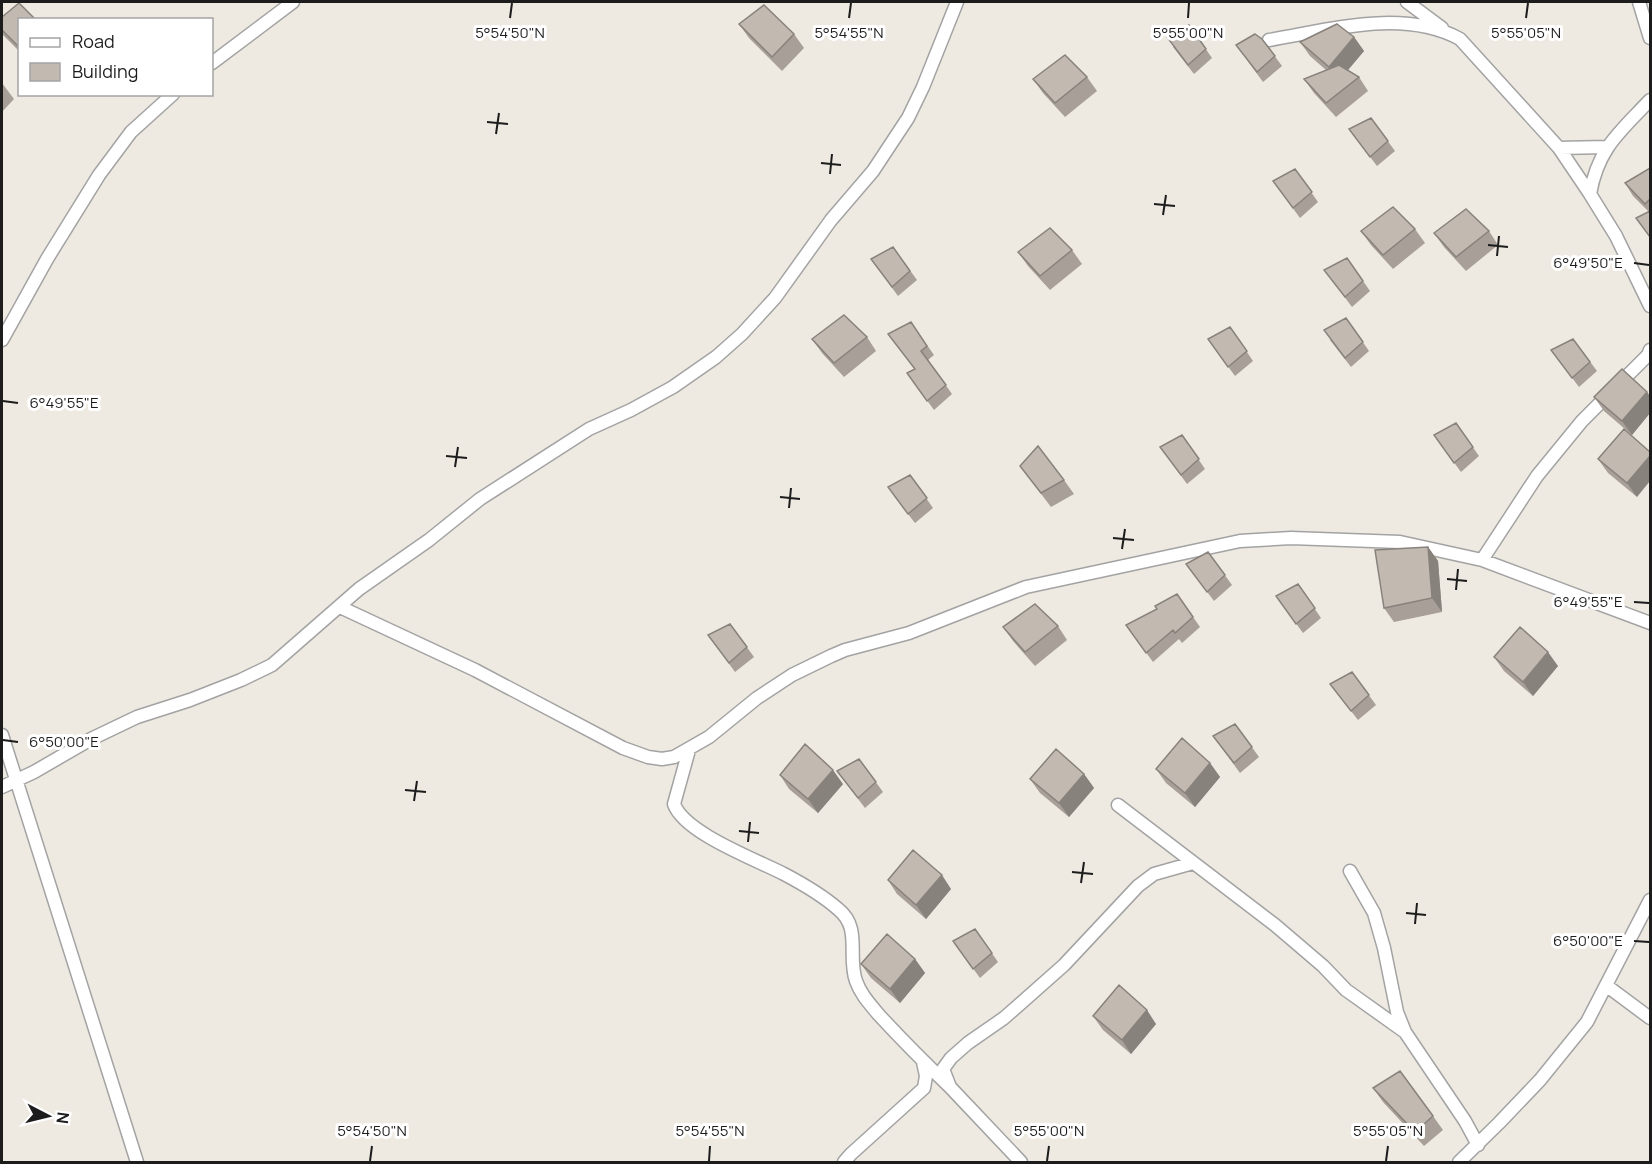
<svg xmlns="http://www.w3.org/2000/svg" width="1652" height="1164" font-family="Manrope,sans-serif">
  <rect width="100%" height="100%" fill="#eeeae1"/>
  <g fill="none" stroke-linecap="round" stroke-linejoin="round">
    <defs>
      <path id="street" d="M1407 2 1442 28
        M1639 2 1650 38
        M1269 40C1330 30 1403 8 1460 39L1559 148 1590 194 1616 236 1650 306
        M212 63 293 2
        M1559 148 1606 147
        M1590 194C1598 148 1620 132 1650 100
        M2 340 47 259 99 175 131 132 173 94
        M1482 560 1537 476 1582 421 1648 355 1650 350
        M340 607 475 670 623 748 648 757 662 759 674 757 709 737 757 698 792 675 831 656 845 650 909 633 1026 587 1240 541 1291 538 1400 542 1482 560 1650 623
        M2 735 137 1162
        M689 750 674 804C684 833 757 860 784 874 803 884 822 895 838 909 862 928 847 956 856 981 861 995 870 1004 879 1015 902 1040 926 1064 950 1087
        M2 787 34 772 91 739 137 717 190 700 241 680 272 665 359 589 429 540 480 499 589 429 631 410 673 387 716 357 742 334 775 298 831 220 873 171 908 118 923 87 957 2
        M1118 805 1275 925 1323 966 1346 990 1405 1032
        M1350 871 1374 913 1384 948 1397 1012 1405 1032 1465 1121 1478 1145
        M1607 986 1650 1018
        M844 1162 851 1154 924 1088 926 1076 923 1062
        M1021 1162 950 1087 943 1069 951 1058 968 1043 1004 1018 1064 965 1138 886 1154 874 1193 863
        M1459 1162 1499 1123 1540 1080 1587 1022 1650 900"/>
    </defs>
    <use href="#street" stroke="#a3a3a3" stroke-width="15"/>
    <use href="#street" stroke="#fff" stroke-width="12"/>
  </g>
  <path fill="#a79f98" d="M2 17 20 20V52L2 34Z
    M739 24 794 34 804 48 782 71 749 38Z
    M1189 25 1212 58 1194 74 1173 47Z
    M1354 37 1364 51 1347 70 1359 77 1368 91 1336 117 1314 93 1304 79 1326 70 1310 56 1300 42Z
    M1262 39 1282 66 1263 82 1236 45Z
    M1087 77 1097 91 1065 117 1043 93 1033 79Z
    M2 83 14 99 2 112Z
    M1371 118 1395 151 1377 166 1349 129Z
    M1650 168V238L1649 212 1633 196 1625 183Z
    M1295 169 1318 202 1300 218 1273 181Z
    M1415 229 1425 243 1393 269 1371 245 1361 231Z
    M1489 231 1498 245 1466 271 1444 247 1434 233Z
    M893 247 917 280 898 296 871 259Z
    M1072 250 1082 264 1050 290 1028 266 1018 252Z
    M1347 258 1370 291 1352 307 1331 279Z
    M1346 318 1369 351 1351 367 1330 340Z
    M911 322 934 355 928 360 952 394 934 410 907 373 914 369Z
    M1230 327 1253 361 1235 376 1208 339Z
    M867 337 876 351 844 377 822 353 812 339Z
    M1573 339 1597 371 1579 387 1551 350Z
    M1650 396V413L1632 435 1604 411 1594 397Z
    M1456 423 1479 456 1461 472 1434 435Z
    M1624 429 1637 497 1608 473 1598 459Z
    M1182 435 1205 469 1187 484 1160 447Z
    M1020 466 1064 480 1074 494 1051 507Z
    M910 475 933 508 915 523 894 496Z
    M1428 547 1438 561 1442 612 1394 622 1384 608Z
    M1208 552 1232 585 1214 601 1186 564Z
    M1298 584 1321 618 1303 633 1276 596Z
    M1177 594 1200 627 1182 643 1179 639 1153 662 1126 625 1157 609Z
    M730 624 754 657 735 672 708 635Z
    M1058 626 1067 640 1035 666 1013 641 1003 627Z
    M1494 657 1558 666 1533 696 1504 671Z
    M1352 672 1376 705 1358 720 1337 693Z
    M1235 724 1259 757 1240 773 1213 736Z
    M859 759 883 792 865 808 837 771Z
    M1210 763 1220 777 1195 807 1166 783 1156 769Z
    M1084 774 1094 788 1069 817 1040 793 1030 779Z
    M780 775 843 784 818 813 789 789Z
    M888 880 951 889 926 919 897 894Z
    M975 929 998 962 980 978 953 941Z
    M915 959 925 973 900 1003 871 978 861 964Z
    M1093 1016 1156 1024 1131 1054 1103 1030Z
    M1373 1088 1433 1116 1443 1130 1424 1146 1383 1102Z"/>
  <path fill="#88827c" d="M1354 37 1364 51 1339 81 1329 67Z
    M1647 392 1650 396V413L1632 435 1622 421Z
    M1650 456V481L1637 497 1627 483Z
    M1428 547 1438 561 1442 612 1432 598Z
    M1548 652 1558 666 1533 696 1523 682Z
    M1210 763 1220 777 1195 807 1185 793Z
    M833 770 843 784 818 813 808 799Z
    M1084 774 1094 788 1069 817 1059 803Z
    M942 875 951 889 926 919 916 905Z
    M915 959 925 973 900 1003 890 989Z
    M1147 1010 1156 1024 1131 1054 1122 1040Z"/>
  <path fill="#c2b9b1" stroke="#88827c" stroke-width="1.5" d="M19 3 36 20H20V48L2 30V17Z
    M764 5 794 34 772 57 739 24Z
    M1337 24 1354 37 1329 67 1300 42Z
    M1189 25 1206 49 1188 65 1167 37Z
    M1255 34 1262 39 1275 56 1257 72 1236 45Z
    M1065 55 1087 77 1055 103 1033 79Z
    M1339 65 1359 77 1326 103 1304 79Z
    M1371 118 1388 141 1370 157 1349 129Z
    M1650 168V199L1645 204 1625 183Z
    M1295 169 1312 192 1293 208 1273 181Z
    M1393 207 1415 229 1383 255 1361 231Z
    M1466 209 1489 231 1456 257 1434 233Z
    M1650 211V237L1636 218Z
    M1050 228 1072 250 1040 276 1018 252Z
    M893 247 910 271 892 287 871 259Z
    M1347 258 1363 281 1345 297 1324 270Z
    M844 315 867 337 834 363 812 339Z
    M1346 318 1363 342 1345 358 1324 330Z
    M911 322 927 346 921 351 946 385 927 401 907 373 915 369 888 334Z
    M1230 327 1247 351 1228 367 1208 339Z
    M1573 339 1590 362 1572 378 1551 350Z
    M1622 369 1647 392 1622 421 1594 397Z
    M1456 423 1473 447 1454 463 1434 435Z
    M1624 429 1650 452V456L1627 483 1598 459Z
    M1182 435 1199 459 1181 475 1160 447Z
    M1038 446 1064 480 1041 493 1020 466Z
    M910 475 927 498 908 514 888 487Z
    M1428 547 1432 598 1384 608 1375 550Z
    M1208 552 1225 575 1207 592 1186 564Z
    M1298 584 1315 608 1296 624 1276 596Z
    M1177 594 1193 617 1175 633 1173 630 1146 653 1126 625 1157 609 1155 606Z
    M1035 604 1058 626 1025 652 1003 627Z
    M730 624 747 647 729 663 708 635Z
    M1520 627 1548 652 1523 682 1494 657Z
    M1352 672 1369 695 1351 711 1330 684Z
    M1235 724 1252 747 1234 763 1213 736Z
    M1182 738 1210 763 1185 793 1156 769Z
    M805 744 833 770 808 799 780 775Z
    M1056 749 1084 774 1059 803 1030 779Z
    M859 759 876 782 858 798 837 771Z
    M913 850 942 875 916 905 888 880Z
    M975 929 992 953 973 969 953 941Z
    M887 934 915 959 890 989 861 964Z
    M1119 985 1147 1010 1122 1040 1093 1016Z
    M1400 1071 1433 1116 1415 1132 1373 1088Z"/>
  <path fill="none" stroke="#1c1c1c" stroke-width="2" d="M510 18 512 3M849 18 851 3M1188 18 1189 3M1526 18 1528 3M487 122 508 124M496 134 499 113M821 163 841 165M830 174 832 154M1154 204 1175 206M1163 215 1166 195M1488 245 1508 247M1497 256 1499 236M1634 263 1649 265M3 401 18 403M446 456 467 458M455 467 458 447M780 497 800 499M789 508 791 488M1113 538 1134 540M1122 549 1125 529M1447 579 1467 581M1456 590 1458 569M1634 602 1649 603M3 740 18 742M405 790 426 792M414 801 417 781M739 831 759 833M748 842 750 822M1072 872 1093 874M1081 883 1084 862M1406 913 1426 915M1415 924 1417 903M1634 941 1649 942M370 1161 372 1146M709 1161 710 1146M1047 1161 1049 1146M1386 1161 1388 1146"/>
  <g font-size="15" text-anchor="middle" fill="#1c1c1c" stroke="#fff" stroke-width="6" stroke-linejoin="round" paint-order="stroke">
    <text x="510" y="38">5°54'50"N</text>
    <text x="849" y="38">5°54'55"N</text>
    <text x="1188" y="38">5°55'00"N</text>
    <text x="1526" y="38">5°55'05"N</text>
    <text x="1588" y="268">6°49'50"E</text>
    <text x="64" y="408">6°49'55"E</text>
    <text x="1588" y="607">6°49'55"E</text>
    <text x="64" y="747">6°50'00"E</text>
    <text x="1588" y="946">6°50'00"E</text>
    <text x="372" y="1136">5°54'50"N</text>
    <text x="710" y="1136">5°54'55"N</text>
    <text x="1049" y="1136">5°55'00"N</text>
    <text x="1388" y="1136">5°55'05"N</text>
  </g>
  <rect width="1652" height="1164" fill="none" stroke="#1c1c1c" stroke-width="6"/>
  <rect x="18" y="18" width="195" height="78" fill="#ffffff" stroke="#a4a4a4" stroke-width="1.5"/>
  <rect x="30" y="38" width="30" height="9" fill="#ffffff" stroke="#a4a4a4" stroke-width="1.5"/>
  <text x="72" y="48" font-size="18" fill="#1c1c1c">Road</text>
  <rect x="30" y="63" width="30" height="18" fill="#c2b9b1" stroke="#a4a4a4" stroke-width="1.5"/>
  <text x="72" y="78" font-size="18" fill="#1c1c1c">Building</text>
  <g transform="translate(48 1116) rotate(97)" stroke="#ffffff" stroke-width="4.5" paint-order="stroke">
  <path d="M0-4.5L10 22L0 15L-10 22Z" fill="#1c1c1c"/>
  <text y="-9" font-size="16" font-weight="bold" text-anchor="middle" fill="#1c1c1c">N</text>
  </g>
</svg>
